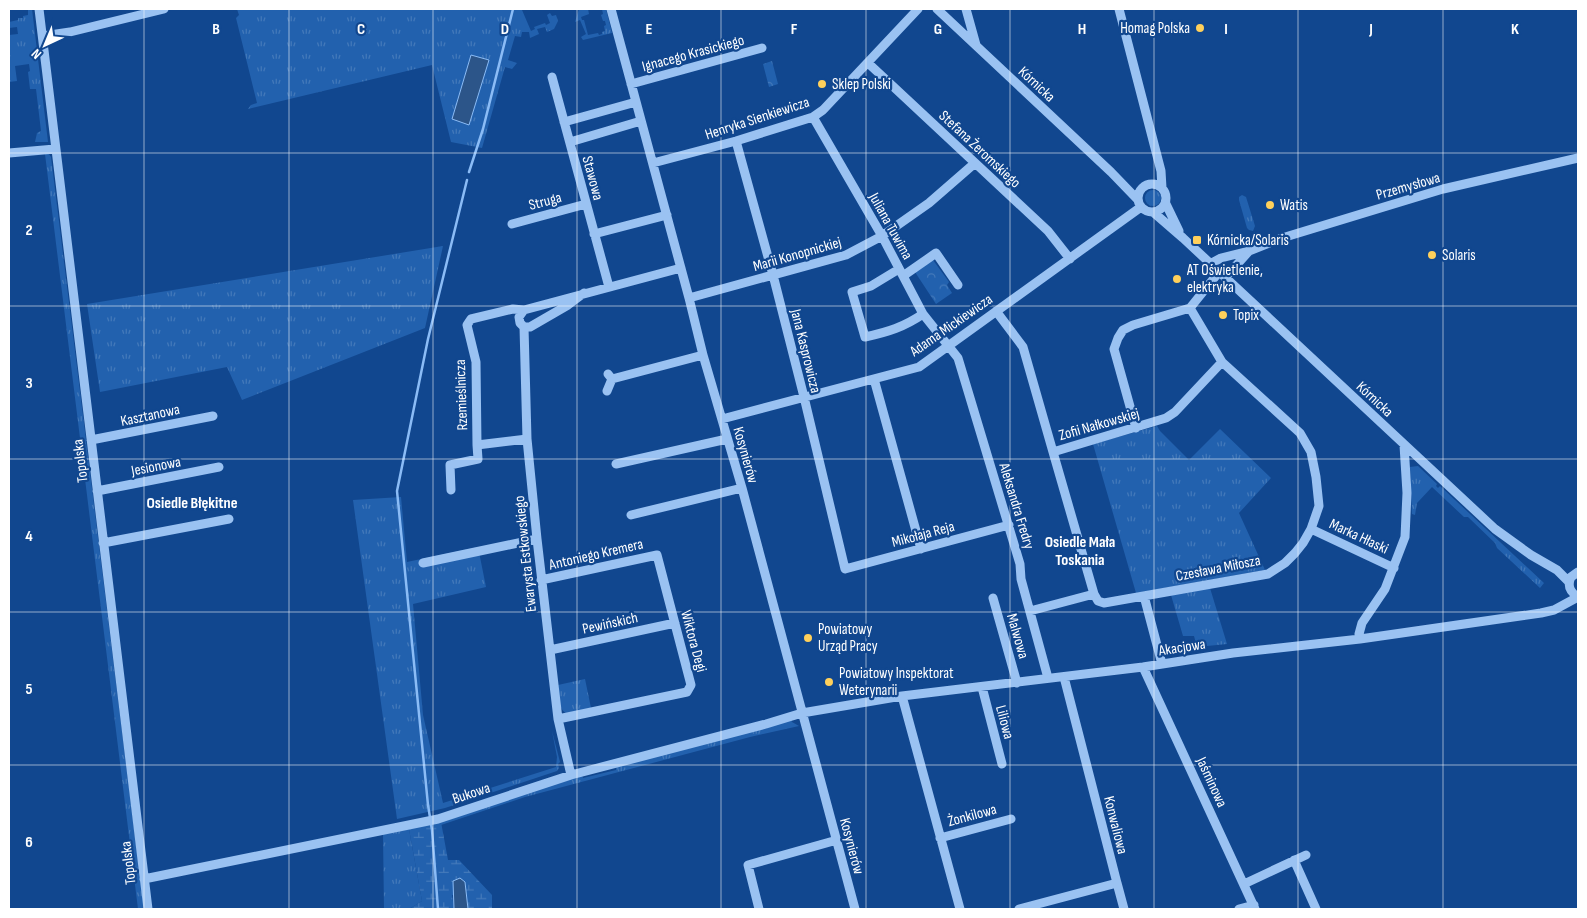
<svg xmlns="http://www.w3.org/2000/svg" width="1587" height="918" font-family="'Sofia Sans Condensed',sans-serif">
  <defs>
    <pattern id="grass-tufts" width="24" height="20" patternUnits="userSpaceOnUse" patternTransform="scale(1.25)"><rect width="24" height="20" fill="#2261ae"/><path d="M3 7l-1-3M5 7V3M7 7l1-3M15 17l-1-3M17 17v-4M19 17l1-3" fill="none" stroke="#4379ba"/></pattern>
    <pattern id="forest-crowns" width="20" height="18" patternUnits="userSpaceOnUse" patternTransform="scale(1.25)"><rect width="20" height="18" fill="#2261ae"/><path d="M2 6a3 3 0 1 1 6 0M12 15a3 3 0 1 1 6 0" fill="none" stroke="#4379ba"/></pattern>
    <pattern id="wetland-marsh" width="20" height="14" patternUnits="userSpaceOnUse" patternTransform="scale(1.25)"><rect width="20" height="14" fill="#2261ae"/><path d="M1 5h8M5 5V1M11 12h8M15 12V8" fill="none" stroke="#4379ba"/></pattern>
  </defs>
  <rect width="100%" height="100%" fill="#11478f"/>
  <path fill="url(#grass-tufts)" d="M28 9H32L48 142H35L37 133 41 131 36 89H30L28 72 30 71 29 64 15 66 17 81 9 82V35L18 34 17 27 9 28V22L18 20V18H23V16L28 15Z
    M237 9H524L522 10 531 31 535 29 534 27 545 23 546 25 550 23 547 15 550 13 552 16 556 15 558 21 554 29 547 32 545 27 537 29 539 34 530 38 529 32H522L521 37 515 36 508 60 517 63 512 69 505 67 482 148 451 142 432 65 248 109 251 105 257 103 236 18 239 15Z
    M579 9H588L589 14 581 17 582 20H584L588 35 598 33 599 35 602 34V32L605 31 604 26 606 25 605 21H603L601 15 603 14 602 9H606L612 33 583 40 581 37 586 34 580 20 575 22Z
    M45 154H49L51 157 144 909H138Z
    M1145 198a8 8 0 1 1 16 0a8 8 0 1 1-16 0Z
    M1242 195 1246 197 1255 226 1253 231 1249 230 1247 228 1239 200V197Z
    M443 246 425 328 242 400 227 367 100 392 87 304Z
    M1157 426 1160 431 1189 460 1220 429 1271 478 1239 513 1265 570 1136 593 1093 444Z
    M1418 466 1437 484 1436 486 1438 488 1440 486 1544 583 1540 588 1497 548 1495 543 1468 517H1464L1432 487 1417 503 1415 515 1412 514 1410 467Z
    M401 497 407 562 478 547 486 587 413 604 423 715 443 803 556 767 557 757 552 731 560 762 558 764 559 768 557 771 445 808 397 819 353 500Z
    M1210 588 1227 644 1197 647 1194 636H1183L1171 595Z
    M585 679 591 708 566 713C557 708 559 694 558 685Z
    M791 720 792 722 799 726 750 737 525 797 441 825V822L582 775 583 778 616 770V767L762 729Z
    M409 829 422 901 409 909H384L383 834Z"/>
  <path fill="url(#forest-crowns)" d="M772 61 778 84 769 87 763 64Z
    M933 260 949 282 947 285 952 293 936 304 915 272Z"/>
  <path fill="url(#wetland-marsh)" d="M441 822 448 860H459L492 895V909H468L466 897 452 895 454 909H409L422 901 409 829Z"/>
  <path fill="#2c5589" stroke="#8bbcf6" d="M471 55 489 60 469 125 452 119Z
    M460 878 465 882 468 909H454L453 881Z"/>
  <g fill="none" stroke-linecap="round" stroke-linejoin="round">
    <path stroke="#8bbcf6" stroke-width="2.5" d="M469 172 483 129 513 9
      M438 909 432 830 428 805 397 491 428 339 467 180"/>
    <path stroke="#9ac2f2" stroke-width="9" d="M39 9 148 909
      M611 9 689 298 703 355 742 488 855 909
      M937 9 1111 172 1138 200
      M966 9 976 45
      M1119 9 1161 171 1162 188
      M43 36 70 32 164 9
      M868 63 1048 231 1070 259
      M552 77 609 287
      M631 84 762 48
      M813 117 882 236 923 314 958 358 1020 564 1021 579 1048 678
      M564 122 636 102
      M736 141 773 275 804 397 845 569 1009 525
      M570 142 641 121
      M9 153 55 149
      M653 163 736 141 813 117 823 110 918 9
      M1138 198a14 14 0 1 1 28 0a14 14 0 1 1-28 0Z
      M1166 204 1179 231
      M1153 212 1183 238 1495 529 1531 555 1557 570 1569 582
      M512 224 586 204
      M594 234 667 215
      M1210 264 1221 258 1249 251 1282 238 1443 189 1578 158
      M899 269 871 286 852 292 865 337C888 332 904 327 923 314
      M903 276 936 253 958 285
      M1225 278 1249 251
      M584 293 568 305 530 327H524L520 323 519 317 524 310 681 268
      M689 298 846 255 882 236 929 203 975 163
      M524 310 513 309 471 319 467 325 476 362 477 445 527 439
      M996 311 1023 347 1053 452 1166 418 1175 412 1222 362
      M524 327 527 439 537 539 558 719 571 775
      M612 379 703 355
      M874 379 921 549
      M607 391 612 379 608 374
      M722 419 919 367 1141 207
      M1136 428 1114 349 1118 338 1123 330 1133 325 1190 308 1219 272
      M91 440 213 416
      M1053 452 1094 594
      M616 464 727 439
      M451 490 450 465 478 459 477 445
      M97 491 219 467
      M631 515 742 488
      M1311 529 1394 568
      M103 543 229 519
      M423 563 537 539
      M1578 572 1571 577C1567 586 1570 592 1578 597
      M541 580 657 555 691 685 687 692 558 719
      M1144 596 1162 664
      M993 598 1017 683
      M1030 611 1094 594 1098 601 1104 603 1268 574 1285 563 1295 553 1303 543 1311 529 1319 506 1316 477 1311 452 1300 433 1222 362 1190 308
      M1360 639 1359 634 1362 623 1385 589 1405 537 1407 493 1404 445
      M550 650 675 623
      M1143 667 1255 909
      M982 687 1002 764
      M902 696 960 909
      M940 838 1011 819
      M1294 860 1316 909
      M144 879 438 819 571 775 766 724 802 713 902 696 1143 667 1233 653 1360 639 1541 613 1554 610 1578 597
      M1117 883 1124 909
      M1244 884 1306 855
      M759 909 748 865 837 840
      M1019 909 1117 883 1064 677
      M1239 909 1254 905"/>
  </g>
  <path fill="none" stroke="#fff" stroke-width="1" stroke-opacity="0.55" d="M144 9V909M289 9V909M433 9V909M577 9V909M721 9V909M866 9V909M1010 9V909M1154 9V909M1298 9V909M1443 9V909M9 153H1578M9 306H1578M9 459H1578M9 612H1578M9 765H1578"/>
  <g fill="#ffd05b" stroke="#11478f" stroke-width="2">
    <circle cx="1200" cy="28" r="5"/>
    <circle cx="822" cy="84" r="5"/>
    <circle cx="1270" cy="205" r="5"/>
    <rect x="1192" y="235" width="10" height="10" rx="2.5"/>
    <circle cx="1432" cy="255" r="5"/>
    <circle cx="1177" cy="279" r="5"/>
    <circle cx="1223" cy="315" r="5"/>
    <circle cx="808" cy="638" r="5"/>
    <circle cx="829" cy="682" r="5"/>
  </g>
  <g text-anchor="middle" stroke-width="4.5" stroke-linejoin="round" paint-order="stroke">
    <g font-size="15" fill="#fff" stroke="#11478f" text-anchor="start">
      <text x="1190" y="33" text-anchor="end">Homag Polska</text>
      <text x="832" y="89">Sklep Polski</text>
      <text x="1280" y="210">Watis</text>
      <text x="1207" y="245">Kórnicka/Solaris</text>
      <text x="1442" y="260">Solaris</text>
      <text x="1187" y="275">AT Oświetlenie,<tspan x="1187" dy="17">elektryka</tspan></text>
      <text x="1233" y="320">Topix</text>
      <text x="818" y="634">Powiatowy<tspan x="818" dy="17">Urząd Pracy</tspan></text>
      <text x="839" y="678">Powiatowy Inspektorat<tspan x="839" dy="17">Weterynarii</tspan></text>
    </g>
    <g font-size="15" fill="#fff" stroke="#11478f">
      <text transform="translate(693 53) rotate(-15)" y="5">Ignacego Krasickiego</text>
      <text transform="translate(1037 84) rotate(43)" y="5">Kórnicka</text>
      <text transform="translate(757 118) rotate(-18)" y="5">Henryka Sienkiewicza</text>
      <text transform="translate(980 149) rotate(43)" y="5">Stefana Żeromskiego</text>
      <text transform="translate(593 178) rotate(75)" y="5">Stawowa</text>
      <text transform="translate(1408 186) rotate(-16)" y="5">Przemysłowa</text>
      <text transform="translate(545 201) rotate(-15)" y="5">Struga</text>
      <text transform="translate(891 226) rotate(61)" y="5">Juliana Tuwima</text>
      <text transform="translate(797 254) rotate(-16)" y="5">Marii Konopnickiej</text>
      <text transform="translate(951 325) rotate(-35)" y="5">Adama Mickiewicza</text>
      <text transform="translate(806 351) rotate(76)" y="5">Jana Kasprowicza</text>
      <text transform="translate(461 395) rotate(-92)" y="5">Rzemieślnicza</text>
      <text transform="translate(1375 399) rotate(43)" y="5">Kórnicka</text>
      <text transform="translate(150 415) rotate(-12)" y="5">Kasztanowa</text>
      <text transform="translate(1099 424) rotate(-16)" y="5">Zofii Nałkowskiej</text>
      <text transform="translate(746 455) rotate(74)" y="5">Kosynierów</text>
      <text transform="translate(80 461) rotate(-97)" y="5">Topolska</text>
      <text transform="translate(156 466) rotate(-11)" y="5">Jesionowa</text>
      <text transform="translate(1017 506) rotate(73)" y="5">Aleksandra Fredry</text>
      <text transform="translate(923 534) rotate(-15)" y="5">Mikołaja Reja</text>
      <text transform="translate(1359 536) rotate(25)" y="5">Marka Hłaski</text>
      <text transform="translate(525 554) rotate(-96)" y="5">Ewarysta Estkowskiego</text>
      <text transform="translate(596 554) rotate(-13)" y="5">Antoniego Kremera</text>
      <text transform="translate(1218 568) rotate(-11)" y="5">Czesława Miłosza</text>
      <text transform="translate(610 623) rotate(-12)" y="5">Pewińskich</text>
      <text transform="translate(1018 636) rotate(74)" y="5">Malwowa</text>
      <text transform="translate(694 641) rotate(75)" y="5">Wiktora Degi</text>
      <text transform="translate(1182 647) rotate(-9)" y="5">Akacjowa</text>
      <text transform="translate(1005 722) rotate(75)" y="5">Liliowa</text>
      <text transform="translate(1212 782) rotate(65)" y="5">Jaśminowa</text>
      <text transform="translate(471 793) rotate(-18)" y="5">Bukowa</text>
      <text transform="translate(972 815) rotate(-15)" y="5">Żonkilowa</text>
      <text transform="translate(1116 825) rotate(76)" y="5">Konwaliowa</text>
      <text transform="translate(852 846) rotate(75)" y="5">Kosynierów</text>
      <text transform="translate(128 863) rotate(-97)" y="5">Topolska</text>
    </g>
    <g font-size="16" font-weight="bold" fill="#fff" stroke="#11478f">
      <text x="192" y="508">Osiedle Błękitne</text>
      <text x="1080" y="547">Osiedle Mała<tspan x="1080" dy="18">Toskania</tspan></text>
    </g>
  </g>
  <g font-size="16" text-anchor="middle" font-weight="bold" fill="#fff" stroke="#11478f" stroke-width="4.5" stroke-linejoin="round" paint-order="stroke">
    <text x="216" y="34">B</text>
    <text x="361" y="34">C</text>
    <text x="505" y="34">D</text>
    <text x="649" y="34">E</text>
    <text x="794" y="34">F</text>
    <text x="938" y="34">G</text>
    <text x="1082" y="34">H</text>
    <text x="1226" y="34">I</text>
    <text x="1371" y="34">J</text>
    <text x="1515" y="34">K</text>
    <text x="29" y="235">2</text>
    <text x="29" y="388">3</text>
    <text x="29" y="541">4</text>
    <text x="29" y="694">5</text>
    <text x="29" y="847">6</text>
  </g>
  <rect width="1587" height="918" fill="none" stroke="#ffffff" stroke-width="20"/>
  <g transform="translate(45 45) rotate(224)" stroke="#11478f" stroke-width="4" paint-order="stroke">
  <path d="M0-4L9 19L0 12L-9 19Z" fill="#ffffff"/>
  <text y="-8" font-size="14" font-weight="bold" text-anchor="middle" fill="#ffffff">N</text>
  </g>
</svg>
